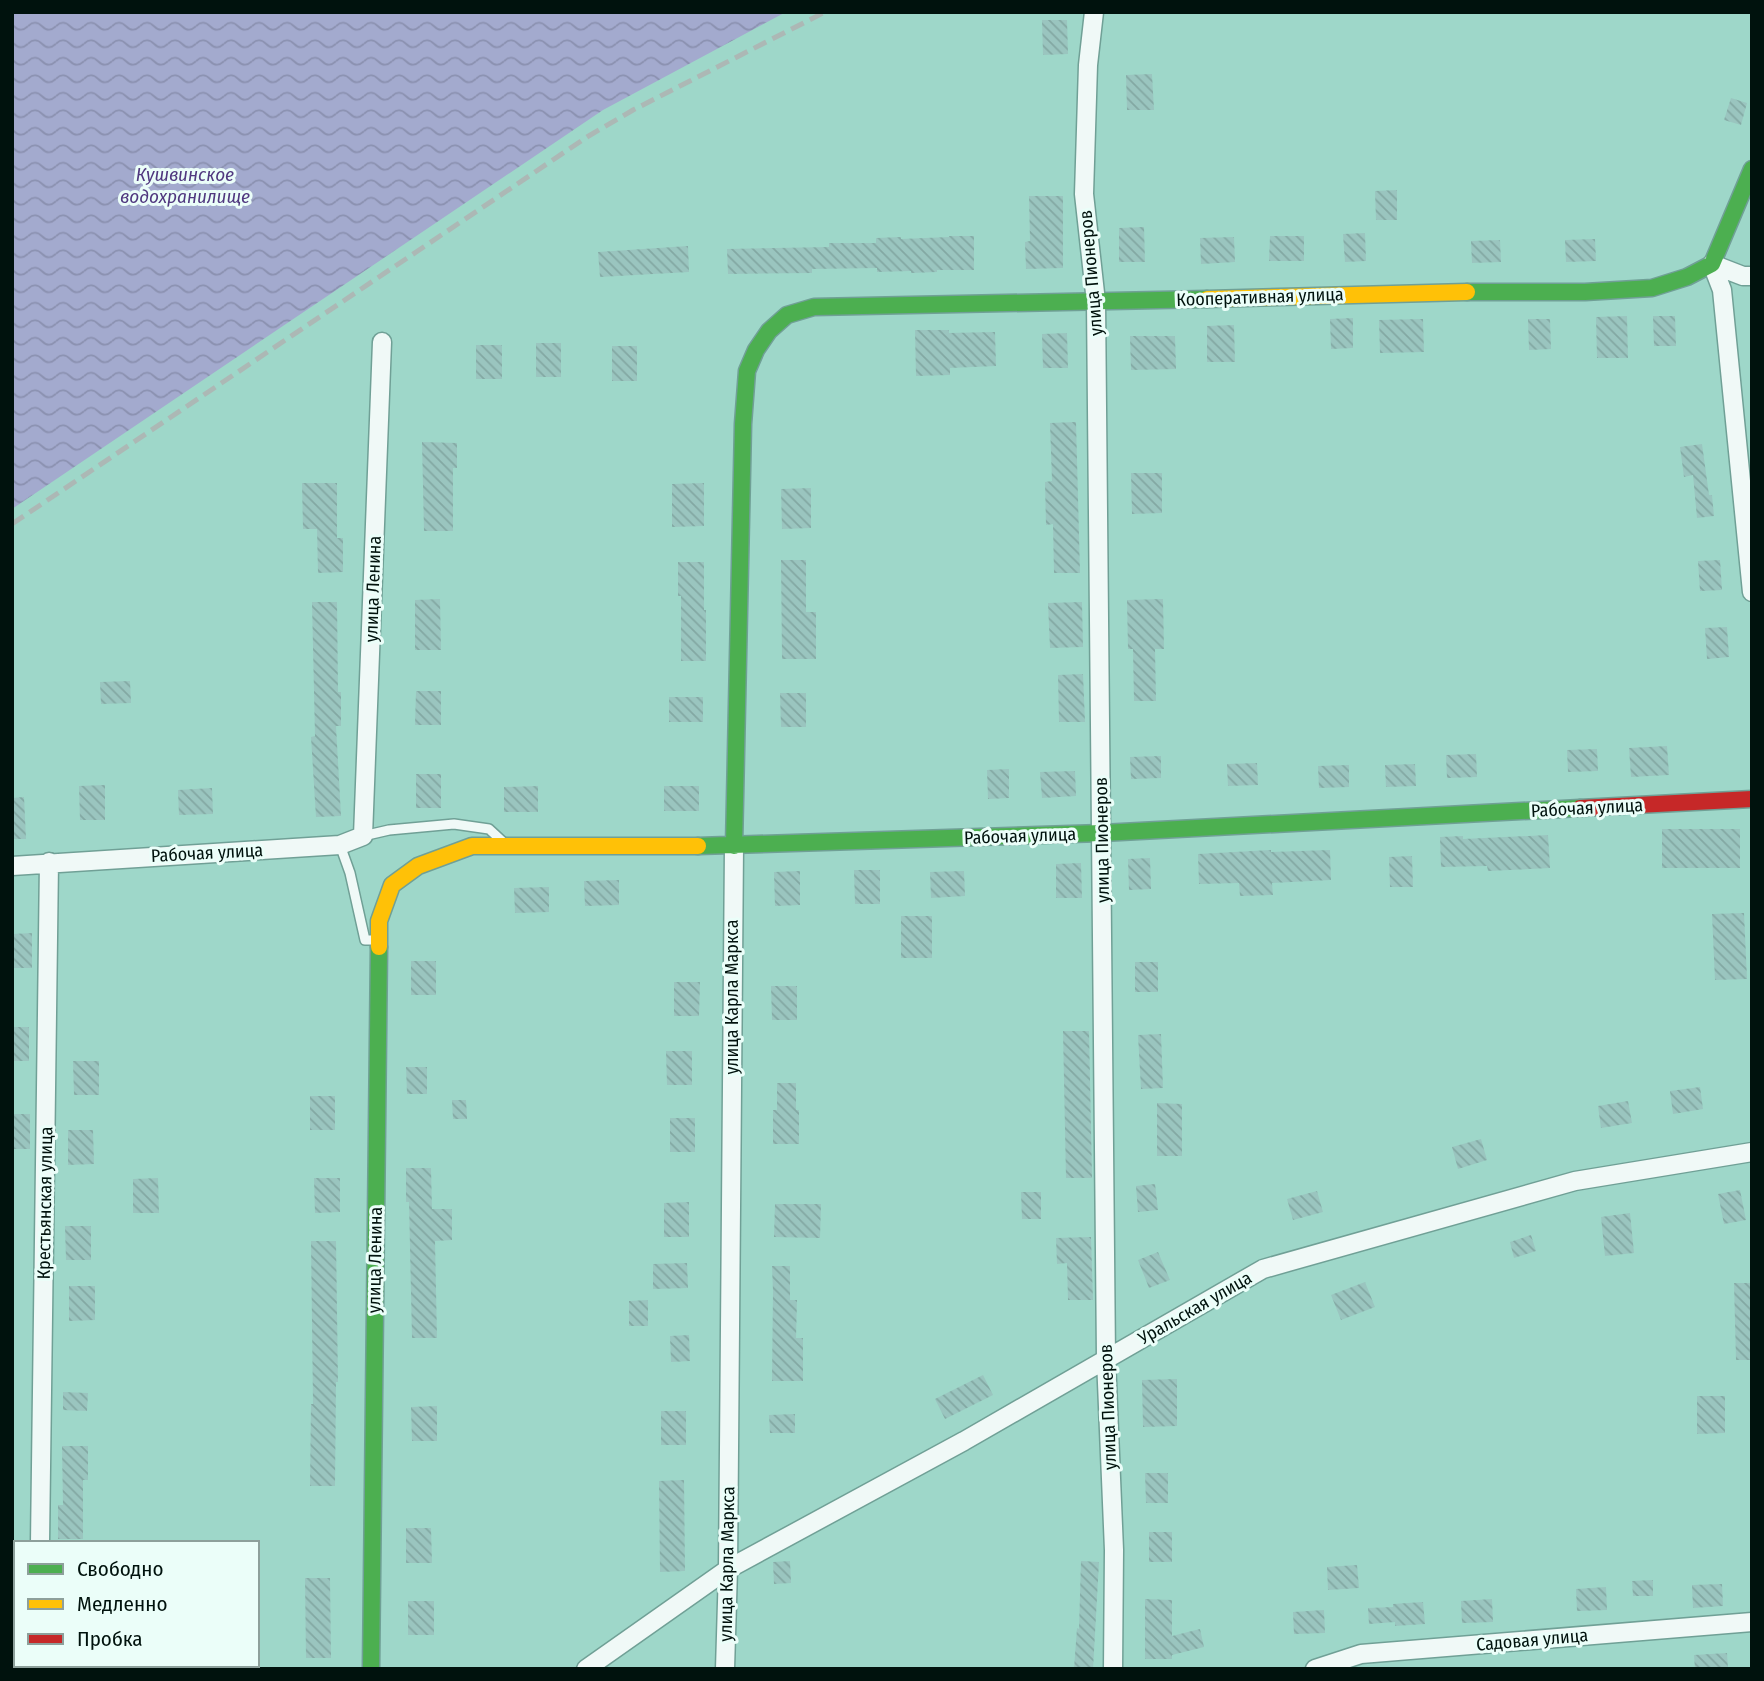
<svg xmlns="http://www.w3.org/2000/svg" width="1764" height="1681" font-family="'Fira Sans Condensed',sans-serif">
  <defs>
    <pattern id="water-waves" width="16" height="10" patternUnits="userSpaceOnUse" patternTransform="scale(1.75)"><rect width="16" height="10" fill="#a3aace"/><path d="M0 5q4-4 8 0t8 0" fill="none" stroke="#8b91b0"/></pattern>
    <pattern id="building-back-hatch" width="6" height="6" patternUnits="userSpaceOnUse" patternTransform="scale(1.75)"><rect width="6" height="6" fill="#9ac5bf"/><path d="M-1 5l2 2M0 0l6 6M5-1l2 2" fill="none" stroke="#83a8a3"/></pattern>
  </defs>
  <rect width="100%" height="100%" fill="#9ed7c9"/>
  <path fill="url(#water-waves)" d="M12 12H786L603 110 12 509Z"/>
  <path fill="url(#building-back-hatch)" d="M1042 20H1067L1068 54 1043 55Z
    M1152 74 1154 110H1127L1126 75Z
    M1731 98 1747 103 1741 125 1724 120Z
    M1397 190V220H1376L1375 191Z
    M1029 196H1063V268L1026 269 1025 242 1030 241Z
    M1144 227 1145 262H1119V228Z
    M1365 233 1366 261 1345 262 1343 234Z
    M949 236H974V270H937V272L911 273V271L877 272V268L812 269V273L728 274 727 249 829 247V243H876V238L901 237V239L949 237Z
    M1270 236H1304V261H1269Z
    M1234 237 1235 262 1201 264 1200 238Z
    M1595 239 1596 261 1566 262 1565 240Z
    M1500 240 1501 262 1472 263 1471 241Z
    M688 246 689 272 600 277 598 252Z
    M1627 316 1628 358H1597L1596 317Z
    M1653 316H1675L1676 346H1654Z
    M1353 318V348L1331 349 1330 319Z
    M1423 319 1424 352 1380 353 1379 320Z
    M1528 319H1550L1551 349 1529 350Z
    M1234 325 1235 362H1207V326Z
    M915 330H949V333L995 332 996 366 950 368V375L916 376Z
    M1067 333 1068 368H1043L1042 334Z
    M1130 336H1175L1176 369 1131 370Z
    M536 343H561V377H536Z
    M476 345H502V379H476Z
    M612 346H637V381H612Z
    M1076 422 1080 573H1054L1053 524 1046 525 1045 482 1052 481 1050 423Z
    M422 442 457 443V468H453V531H424Z
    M1702 444 1709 495H1712L1714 516 1697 518 1693 475 1684 477 1680 447Z
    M1131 473H1162V513L1132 514Z
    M302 483H337V538H343V572L318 573 317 529H303Z
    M704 483V526L672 527V484Z
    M811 488V528L782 529 781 489Z
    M781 560H806V612H816V659H782Z
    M1720 560 1722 590 1700 591 1698 561Z
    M678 562H704V610H706V661H681V596H678Z
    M440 599 441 650H415V600Z
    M1163 599 1164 649H1155L1156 701H1134L1133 649H1128L1127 600Z
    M312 602H337L338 692H341V726H336L341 816 316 817 311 737 315 736Z
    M1082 602 1083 647 1050 648 1048 603Z
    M1727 627 1729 657 1707 659 1705 628Z
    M1083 674 1085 722H1059L1058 675Z
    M130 681 131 703 101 704 100 682Z
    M416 691H441V725H415Z
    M780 693H806V727H781Z
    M669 697H703V722H669Z
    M1667 746 1669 775 1631 777 1629 748Z
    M1597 749 1598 771 1568 772 1567 750Z
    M1476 754 1477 777 1447 778 1446 755Z
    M1161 756V778L1131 779 1130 757Z
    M1257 763 1258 785 1228 786 1227 764Z
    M1415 764 1416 786 1386 787 1385 765Z
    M1349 765V787L1319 788 1318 766Z
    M1009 769V798L988 799 987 770Z
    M1075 771 1076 796 1042 798 1040 772Z
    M416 774H441V808H416Z
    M105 785V820H80L79 786Z
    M538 786V812H504V787Z
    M664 786H699V811H664Z
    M212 788 213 814 179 815 178 790Z
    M24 797 26 839H12V798Z
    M1662 829H1740V868H1662Z
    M1548 835 1550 868 1488 871 1487 866 1441 867 1440 837 1463 836V839Z
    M1271 850V852L1330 850 1331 880 1272 883 1273 895 1240 896 1239 883 1199 884 1198 854Z
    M1412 856 1413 887H1390L1389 857Z
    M1150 858 1151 889 1129 890 1128 859Z
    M1081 863 1082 898H1056V864Z
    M854 870H880V904H855Z
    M800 871V905L775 906 774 872Z
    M964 871 965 896 931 898 930 872Z
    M619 880V905L585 906 584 881Z
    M549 887V912L515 913 514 888Z
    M1744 913 1747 979 1715 980 1712 914Z
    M901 916H932V958H901Z
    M32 933V968H12V934Z
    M411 961H436V995H411Z
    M1135 962H1158V992H1135Z
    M674 982H700L699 1016H674Z
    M771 986H797V1020H772Z
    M12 1027H29V1061H12Z
    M1063 1031H1089L1092 1178H1066Z
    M1161 1034 1163 1088 1141 1089 1138 1035Z
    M666 1051H692V1085H667Z
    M73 1061H99V1095H74Z
    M406 1067H427V1094H407Z
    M777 1083H796V1110H799V1144H773V1110H777Z
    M1700 1087 1703 1109 1673 1114 1670 1091Z
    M310 1096H335V1130H310Z
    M452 1100H466L467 1119H453Z
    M1628 1101 1632 1123 1601 1128 1598 1106Z
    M1157 1103 1182 1104V1156H1157Z
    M12 1114H30V1149H12Z
    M670 1118H695V1152H670Z
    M68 1130H93L94 1164 68 1165Z
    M1481 1139 1487 1160 1458 1169 1452 1147Z
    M406 1168H431L432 1209H452V1240L435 1241 437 1338H412L409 1202H406Z
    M158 1178 159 1213H133V1179Z
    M314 1178H340V1212L315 1213Z
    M1155 1184 1158 1210 1138 1212 1136 1186Z
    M1740 1190 1746 1220 1724 1224 1718 1194Z
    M1317 1191 1323 1212 1293 1220 1287 1199Z
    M1021 1192H1041V1219H1022Z
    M689 1202V1237H664V1203Z
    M775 1204H821L820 1238 774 1237Z
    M1630 1213 1634 1253 1605 1256 1601 1217Z
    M65 1226H91V1260H66Z
    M1531 1235 1536 1251 1514 1258 1510 1242Z
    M1091 1237 1093 1300H1068L1067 1263 1057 1264 1056 1238Z
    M311 1241H336L338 1382H336L335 1486H310L311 1404H313Z
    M1158 1252 1170 1280 1149 1288 1138 1260Z
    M687 1263 688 1288 653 1289V1264Z
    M772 1266H790V1300H797L796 1338H803V1381H772L773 1291Z
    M1365 1282 1375 1307 1341 1320 1331 1295Z
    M1734 1283H1752V1360H1736Z
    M69 1286H95V1320L69 1321Z
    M648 1300V1326H629V1301Z
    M689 1335 690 1361 671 1362 670 1336Z
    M983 1375 993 1395 945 1419 935 1399Z
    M1177 1379V1426L1143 1427 1142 1380Z
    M63 1392 88 1393 87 1411 63 1410Z
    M1697 1396H1725V1433L1697 1434Z
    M437 1406V1441H412L411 1407Z
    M661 1411H686V1445H661Z
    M795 1414V1433H770L769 1415Z
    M62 1446H88V1480H83V1539H58V1505H63Z
    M1145 1473H1168V1503H1146Z
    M684 1480 685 1571 660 1572 659 1481Z
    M406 1528H431L432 1563H406Z
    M1149 1532H1172V1562H1149Z
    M790 1561 791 1583 774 1584 773 1562Z
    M1081 1561 1099 1562 1093 1669H1074L1077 1628 1079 1629Z
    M1357 1565 1359 1588 1328 1590 1327 1567Z
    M305 1578H330L331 1658H306Z
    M1653 1580V1596H1633L1632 1581Z
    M1722 1584 1723 1606 1693 1608 1692 1585Z
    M1606 1587 1607 1610 1577 1611 1576 1589Z
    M1145 1599 1172 1600V1636L1200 1629 1204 1647 1172 1655V1659H1145Z
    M1492 1599 1493 1622 1462 1623 1461 1601Z
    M408 1601H434V1635H408Z
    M1423 1602 1425 1624 1395 1626V1622L1369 1624 1368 1608 1393 1607V1604Z
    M1324 1610 1325 1633 1294 1634 1293 1612Z
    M1727 1653 1728 1669H1695L1694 1655Z"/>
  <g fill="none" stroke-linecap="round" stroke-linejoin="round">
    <defs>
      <path id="lane" d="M363 836 389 830 454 824 489 829 502 841
        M340 845 350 873 365 940H377"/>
      <path id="street" d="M1094 12 1088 65 1084 194 1096 302 1106 1359 1114 1550 1113 1669
        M1712 264 1722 290 1752 592
        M1712 264 1743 276H1752
        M12 866 340 845 363 836 382 342
        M40 1543 49 862
        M12 1620H16
        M38 1669V1665
        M586 1669 728 1569 964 1441 1263 1269 1575 1181 1752 1152
        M725 1669 728 1569 734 846
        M1315 1669 1361 1654 1752 1622"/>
      <path id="fast" d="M1467 292H1585L1652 288 1687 277 1712 264 1752 169
        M698 846 1102 833 1580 808
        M734 846 743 424 747 371 756 350 769 331 787 315 814 307 1207 299
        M371 1669 379 947"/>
      <path id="slow" d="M1207 299 1467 292
        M379 947V921L392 885 418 866 472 846H698"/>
      <path id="jam" d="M1580 808 1752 799"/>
    </defs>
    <use href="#lane" stroke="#70a096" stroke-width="12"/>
    <use href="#street" stroke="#70a096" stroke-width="21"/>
    <use href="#fast" stroke="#70a096" stroke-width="19"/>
    <use href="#slow" stroke="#70a096" stroke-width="19"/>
    <use href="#jam" stroke="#70a096" stroke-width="19"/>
    <use href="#lane" stroke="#f0f9f7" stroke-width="9"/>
    <use href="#street" stroke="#f0f9f7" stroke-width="18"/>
    <use href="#fast" stroke="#4caf50" stroke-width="16"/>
    <use href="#slow" stroke="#ffc107" stroke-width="16"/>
    <use href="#jam" stroke="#c62828" stroke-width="16"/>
    <path stroke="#acb8b5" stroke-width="5" stroke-dasharray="14 7" stroke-linecap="butt" d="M12 524 587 137 633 110 825 12"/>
  </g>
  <g text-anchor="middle" stroke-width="6" stroke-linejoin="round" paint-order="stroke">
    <g font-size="18" fill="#00120d" stroke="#ebfef9">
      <text transform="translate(1091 273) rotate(-95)" y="6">улица Пионеров</text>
      <text transform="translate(1260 297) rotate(-2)" y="6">Кооперативная улица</text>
      <text transform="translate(373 589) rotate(-88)" y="6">улица Ленина</text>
      <text transform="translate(1587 808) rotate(-3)" y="6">Рабочая улица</text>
      <text transform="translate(1020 836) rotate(-2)" y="6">Рабочая улица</text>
      <text transform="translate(1102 840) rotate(-91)" y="6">улица Пионеров</text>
      <text transform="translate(207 853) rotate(-3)" y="6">Рабочая улица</text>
      <text transform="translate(732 997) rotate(-90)" y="6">улица Карла Маркса</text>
      <text transform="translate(45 1203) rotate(-89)" y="6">Крестьянская улица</text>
      <text transform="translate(375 1260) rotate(-89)" y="6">улица Ленина</text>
      <text transform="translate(1195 1308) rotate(-30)" y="6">Уральская улица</text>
      <text transform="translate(1108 1407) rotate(-92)" y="6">улица Пионеров</text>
      <text transform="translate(727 1564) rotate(-89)" y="6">улица Карла Маркса</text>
      <text transform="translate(1532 1640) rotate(-5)" y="6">Садовая улица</text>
    </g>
    <g font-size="19" font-style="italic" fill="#50387f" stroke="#ebfef9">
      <text x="185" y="181">Кушвинское<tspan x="185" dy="22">водохранилище</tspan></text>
    </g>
  </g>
  <rect width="1764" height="1681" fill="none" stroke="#00120d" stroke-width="28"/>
  <rect x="14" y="1541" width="245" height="126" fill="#ebfef9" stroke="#8da09b" stroke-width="2"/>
  <rect x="28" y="1564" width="35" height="10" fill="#4caf50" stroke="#8da09b" stroke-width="2"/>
  <text x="77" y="1576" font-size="21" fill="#00120d">Свободно</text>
  <rect x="28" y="1599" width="35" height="10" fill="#ffc107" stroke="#8da09b" stroke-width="2"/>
  <text x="77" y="1611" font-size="21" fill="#00120d">Медленно</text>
  <rect x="28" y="1634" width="35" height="10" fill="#c62828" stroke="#8da09b" stroke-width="2"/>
  <text x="77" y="1646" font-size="21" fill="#00120d">Пробка</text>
</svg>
